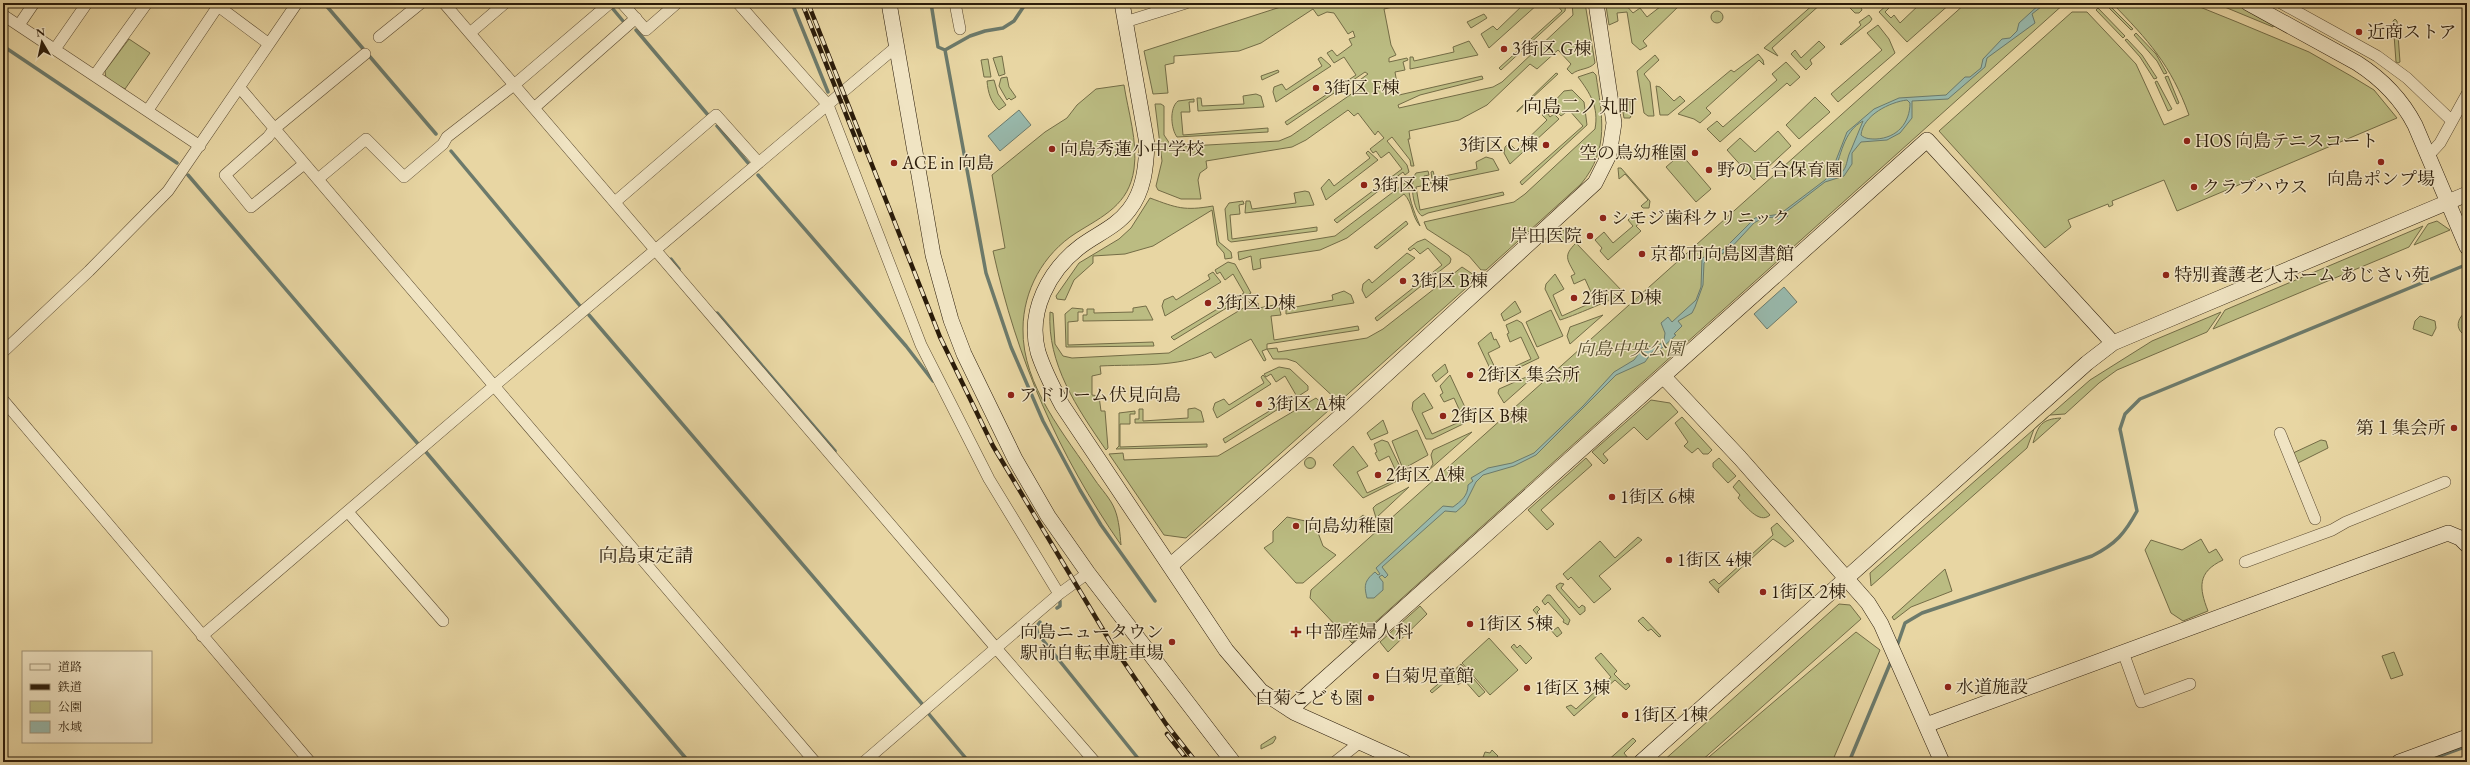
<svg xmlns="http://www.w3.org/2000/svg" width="2470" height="765" font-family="'EB Garamond','Noto Serif JP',serif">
  <rect width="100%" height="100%" fill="#e8d6a3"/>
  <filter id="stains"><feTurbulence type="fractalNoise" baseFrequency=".005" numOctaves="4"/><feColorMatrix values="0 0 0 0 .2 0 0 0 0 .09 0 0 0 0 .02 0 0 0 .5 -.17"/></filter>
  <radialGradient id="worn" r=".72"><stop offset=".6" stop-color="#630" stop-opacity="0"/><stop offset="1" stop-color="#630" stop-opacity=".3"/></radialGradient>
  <path fill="#bbbc82" stroke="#736c46" d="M1293 3H1411L1384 9 1391 45 1396 55 1389 58V62L1407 58 1408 60 1403 62 1405 70 1395 72 1399 95 1482 76 1483 79 1420 95 1398 105 1399 108 1493 87 1502 82 1573 15 1572 3H1585L1595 63C1589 70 1579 68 1572 74L1567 69 1571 64 1558 50 1537 69 1530 64 1487 105 1459 120 1409 131 1410 139H1408L1414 166H1411L1410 160 1392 137 1387 141 1407 165 1409 172 1405 175 1403 172 1337 223 1334 220 1402 169 1389 152 1381 158 1376 151 1373 153 1370 149 1384 138 1378 131 1375 135 1358 113 1354 116 1348 110 1306 140 1292 147 1206 161 1207 168 1200 173 1198 180 1201 199H1181L1158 190 1156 186 1162 161 1155 104H1161L1164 106V135L1172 147 1279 141 1291 136 1360 88 1357 82 1368 74 1365 72 1287 125 1285 122 1356 75 1344 57 1334 63 1327 53 1332 50 1337 56 1352 45 1349 39 1355 37 1353 31 1348 34 1334 13 1327 12 1318 16 1313 9 1261 43 1239 51 1174 56V63L1165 65 1168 93 1153 94 1144 51Z
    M1525 3 1538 4 1489 48 1481 34 1493 26 1497 30Z
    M1555 3H1566L1565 11 1501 70 1499 68 1562 11Z
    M1610 3H1624L1633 13 1640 8 1647 17 1665 3H1682L1643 41 1647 46 1640 50 1632 43 1627 12 1617 13 1618 21 1609 25 1606 6Z
    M1815 3H1822L1772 48 1778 56 1764 48Z
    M1845 3H1859L1862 10 1859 13H1855Z
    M1921 3H1951L1907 42 1879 12 1888 4 1890 7 1885 12 1891 18 1894 15 1900 23Z
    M1966 3H2065L1352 643 1310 598 1311 590Z
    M2104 3H2107L2133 29 2131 30Z
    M2112 3H2190L2237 22 2309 52 2351 76 2374 90 2397 118 2177 211 2164 180 2112 201 2113 205 2109 207 2108 204 2068 220 2071 227 2045 248 1939 131 2072 12H2087L2136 64 2164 125 2189 115C2171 65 2148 40 2112 3Z
    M2215 3H2234L2274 25 2273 27Z
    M2098 8 2125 36 2123 38 2096 10Z
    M1711 17a6 6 0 1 1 12 0a6 6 0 1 1-12 0Z
    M1484 14 1487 18 1471 28 1467 22Z
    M1869 15 1872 19 1870 22 1841 45 1840 44 1861 25 1859 22Z
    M2395 19 2397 21 2400 62 2398 63 2396 62 2393 21Z
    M1878 25 1889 39 1895 53 1838 102 1831 94 1882 50 1867 33Z
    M2136 33 2156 54 2167 73 2164 74 2157 61 2134 35Z
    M129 39 150 53 125 89 106 79 105 71Z
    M2127 39 2142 55 2157 78 2154 79 2140 57 2125 40Z
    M1469 41 1478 55 1410 69V57H1413L1414 61 1454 52 1453 47Z
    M1819 41 1825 47 1810 60 1812 64 1806 70 1791 54 1795 50 1801 58Z
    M1758 54 1763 60 1764 65 1759 60 1706 108 1711 113 1700 123 1694 119 1678 114 1731 70 1734 72Z
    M1655 55 1659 60 1644 74 1650 82 1654 116H1648L1644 113 1637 71Z
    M1002 56 1005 74 999 76 993 58Z
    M1321 57 1331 66 1276 102 1273 92 1274 87 1282 84 1286 90 1322 66 1318 59Z
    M988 59 991 77H984L981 60Z
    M1786 62 1800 77 1790 86 1787 83 1720 142 1707 129 1717 121 1723 127 1777 80 1772 74Z
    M1278 70 1279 72 1262 80 1261 76Z
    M1593 72 1596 75C1602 116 1610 149 1581 184L1486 270H1481L1469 256 1427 229 1424 222 1514 202 1525 194 1595 129C1599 107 1590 93 1578 77Z
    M1556 73 1558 74 1517 112V111Z
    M2168 76 2179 103 2177 104 2165 77Z
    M1007 77 1009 87 1016 97 1011 100 1009 98 1007 100 999 86 1001 78Z
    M994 80 998 94 1006 105 999 110C991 102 988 93 987 81Z
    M2157 81 2172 109 2168 111 2155 82Z
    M1124 85C1128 111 1138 142 1134 169 1129 205 1103 216 1076 233 1043 254 1023 291 1023 329 1022 386 1066 436 1095 480 1101 489 1111 499 1115 510 1119 520 1120 534 1121 545 1058 454 1017 360 993 251L1005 248 992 175 1045 132 1067 118 1077 105 1096 89Z
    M1656 86 1660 87 1674 101 1680 96 1685 101 1668 115H1660Z
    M1572 90 1584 102 1587 125 1522 185 1520 182 1583 126 1569 110 1561 116 1551 105 1564 91Z
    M1256 94 1261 96 1264 107 1198 111 1197 98H1201L1202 106 1244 104 1243 96Z
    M1815 97 1830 112 1799 139 1786 125Z
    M1194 99V102H1189L1190 112H1181L1183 135 1268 128V132L1177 137C1171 129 1169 108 1178 101Z
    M1630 100 1632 113 1630 118H1624L1621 101Z
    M1546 111 1550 117 1554 114 1559 119 1510 164 1504 153 1505 147 1509 143 1516 150 1547 120 1542 115Z
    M1778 131 1791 146 1754 180 1727 150 1740 138 1755 152Z
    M1368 151 1378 160 1326 200 1321 188 1329 179 1334 186 1370 158 1366 153Z
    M1681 154 1711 189 1696 202 1666 167Z
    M1486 157 1493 159 1499 170 1431 184 1430 180 1432 179 1431 172 1433 171 1435 178 1477 169 1476 162Z
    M1618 168H1621L1650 201 1649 208H1643L1641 206 1648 200 1625 174 1619 179Z
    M1428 171 1429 175 1424 176 1426 185 1416 187 1420 210 1503 192 1504 195 1428 213 1422 216C1413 210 1409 182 1416 173Z
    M1409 180C1407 196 1414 211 1420 226 1411 215 1413 203 1404 194L1347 238 1320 250 1260 259 1261 268 1253 270 1251 256 1239 260 1238 252 1335 236Z
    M1305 191 1309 192 1314 205 1245 213 1246 201H1250L1252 209 1296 203 1294 193Z
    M1150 198C1177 208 1184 211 1213 206L1219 242 1231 252 1232 258 1225 259 1224 253 1217 245 1212 210 1153 246 1125 254 1093 256V263L1074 280 1065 300 1057 299 1056 296 1079 263 1119 239 1131 228Z
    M1243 201 1244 204 1239 205 1240 214 1230 215 1232 239 1317 227V231L1231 242 1228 240 1225 209 1229 203Z
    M1633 215 1640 223 1636 226 1641 231 1608 260 1600 251 1602 248 1595 240 1604 232 1613 243 1633 226 1628 220Z
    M1406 221 1408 224 1377 249 1374 247Z
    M2437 221 2450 230 2414 245 2428 224Z
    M2423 226 2409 247 2213 329 2225 310Z
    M1557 236a6 6 0 1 1 12 0a6 6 0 1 1-12 0Z
    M1425 239 1449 256 1451 259 1450 263 1377 321 1375 318 1442 265 1428 248 1420 254 1414 248 1410 251 1408 249 1417 242Z
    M1576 243 1624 293C1619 297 1568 318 1560 320L1545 289 1546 284 1555 274 1564 289 1553 295 1562 316 1595 301 1585 279 1574 284 1571 276 1575 274C1567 259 1563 256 1576 243Z
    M1407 253 1415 258 1366 298 1362 290 1363 284 1369 279 1372 283Z
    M1228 262 1235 264 1251 293 1174 340 1171 337 1244 293 1233 274 1225 280 1220 272 1217 274 1215 270Z
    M1462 267 1474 275 1475 280 1339 402 1296 362 1287 359H1273L1267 349 1262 351 1266 360 1264 361 1251 339 1215 358 1211 352C1177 368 1138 364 1100 366L1101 374 1092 376V395L1099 396 1101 411H1105L1108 448 1106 450C1077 408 1047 364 1050 312L1053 313 1055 344 1063 356 1072 358 1169 353 1250 304 1248 298 1254 305 1258 303 1259 308 1284 303V305L1279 306 1281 315 1271 316 1274 340 1358 326 1359 330 1267 344V349L1277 348 1278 352 1367 338 1383 329Z
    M1213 272 1221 282 1165 316 1162 306 1164 300 1173 296 1176 300 1210 279 1208 275Z
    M1344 291 1351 295 1354 303 1286 314V303H1289L1290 308 1333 300 1332 295Z
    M1515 301 1521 312 1504 321 1501 314Z
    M1146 306 1153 320 1083 321V315H1087V309H1094V313L1133 312V308Z
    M1072 308 1083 309V312H1078V321L1068 322V345L1153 342 1154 346 1066 347 1065 314Z
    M1551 310 1563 336 1537 347 1526 322Z
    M2467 311 2466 336C2454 329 2457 318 2467 311Z
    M2221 312 2207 332 2117 370 2099 383 2065 414 2050 415 2034 429 2027 448 1871 586 1870 573 2090 380 2152 341Z
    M1603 315 1570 344 1567 336 1570 327Z
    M2420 316 2435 321 2436 328 2432 336 2413 329 2415 321Z
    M1517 320 1522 323 1539 358 1495 379 1478 343 1491 332 1494 340 1496 339 1500 347 1488 353 1498 374 1531 359 1521 337 1510 342 1507 334 1509 333 1506 325Z
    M1445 364 1448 372 1436 382 1432 375Z
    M1279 367 1290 369 1308 386V390L1225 443 1223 439 1296 395 1285 376 1276 382 1271 374 1266 377 1264 374Z
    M1540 371 1504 403 1498 393 1499 389Z
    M1263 375 1271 384 1217 418 1213 409 1215 403 1224 399 1229 405 1264 383 1261 377Z
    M1450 375 1470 418 1463 424 1432 439H1426L1412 409 1413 402 1424 393 1433 408 1422 413 1432 434 1464 420 1454 398 1444 402 1440 395 1443 393 1440 386Z
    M1316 398 1329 410 1186 538 1164 535 1109 454 1123 453 1124 460 1218 456Z
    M1651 400 1670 403 1678 412 1647 440 1634 427 1603 454 1608 460 1604 464 1592 452Z
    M1195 408 1201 411 1204 422 1135 423V419H1139V409H1143V421L1188 418V409Z
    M1135 411V414H1130V424H1120V447L1207 444V447L1116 449 1119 446V413Z
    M1682 417 1712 450 1708 454H1703L1698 448 1692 453 1684 446 1688 442 1675 423Z
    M2061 418 2033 443C2038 425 2042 419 2061 418Z
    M1383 420 1388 433 1371 440 1367 433Z
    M1417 430 1428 455 1403 469 1392 441Z
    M1472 432 1429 470 1433 464 1431 455 1433 450Z
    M1382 440 1388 442 1405 477 1363 498 1333 465 1353 446 1368 466 1357 472 1367 493 1399 478 1389 456 1379 461 1375 453 1377 452 1374 444Z
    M2321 440 2326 441 2328 448 2296 464 2291 454Z
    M1304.5 463a5.5 5.5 0 1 1 11 0a5.5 5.5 0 1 1-11 0Z
    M1586 458 1592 465 1541 510 1554 524 1547 530 1528 510Z
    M1719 458 1736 476 1728 483 1713 467V463Z
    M1739 480 1770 515C1759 525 1745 505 1738 498L1740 495 1733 487Z
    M1409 487 1376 518 1373 508 1376 505Z
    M1363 515 1372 522 1368 526 1360 525 1356 521Z
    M1287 517 1310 522 1317 530 1323 546 1336 555 1303 583H1296L1264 548 1273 542V531Z
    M1777 523 1794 541 1785 547 1773 539 1718 589 1719 593 1709 582 1714 579 1719 584 1773 535 1771 528Z
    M1638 537 1642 540 1599 576 1611 589 1594 603 1571 577 1568 580 1563 574 1600 541 1615 558Z
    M2201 539 2209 553 2216 549 2223 560C2197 572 2199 588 2208 611L2183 621 2171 613 2145 550 2151 540 2182 550Z
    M1945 569 1952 591 1911 607 1894 620 1892 617Z
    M1560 583 1564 584 1561 588 1579 608 1582 605 1585 607V611L1580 615 1557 589 1556 586Z
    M1547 595H1550L1570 620 1568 625 1563 622 1564 620 1548 602 1545 605 1542 601Z
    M1839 604 1850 605 1861 619 1700 762H1662Z
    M1420 606 1427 614 1388 652 1380 642Z
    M1537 606 1540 609 1537 612 1554 630 1558 627 1562 633 1557 637 1533 610Z
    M1643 617 1661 636 1659 637 1651 629 1648 631 1638 621Z
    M1856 632 1880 650 1832 762H1703Z
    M1489 638 1518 670 1490 695 1462 663Z
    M1514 644 1517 648 1520 645 1532 658 1526 664 1511 647Z
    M2394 652 2403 675 2391 679 2382 656Z
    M1601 653 1617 671 1614 674 1625 685 1628 683 1630 686 1626 690 1615 680 1574 716 1566 707 1571 705 1576 709 1611 677 1595 658Z
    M1461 664 1485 692 1479 697 1464 680 1458 685 1451 677 1432 693 1430 691Z
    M1275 736 1276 738 1273 743 1261 749V745Z
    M1633 738 1636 741 1624 753 1628 758 1624 762H1606Z
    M1492 750 1498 756 1493 762 1482 760 1485 752 1490 753Z"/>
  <path fill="#98b8ab" stroke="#6c7a6b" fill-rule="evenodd" d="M2041 3H2046L2032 14 2035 23 1987 58 1985 67 1948 99 1912 101V118L1900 133 1887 140 1861 142 1852 153V164L1844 176 1825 182 1786 212 1788 216 1779 221 1776 217 1763 218 1754 223 1728 251 1707 260 1704 263 1703 285 1695 307 1692 313 1678 321 1682 326 1674 334 1676 335 1662 348 1652 352 1645 362 1616 375 1536 455 1514 466 1483 475 1476 482 1465 504 1456 512 1445 511 1382 567 1388 575 1385 578 1382 575 1379 577 1383 582V590L1374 598H1367C1364 586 1364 581 1375 572L1378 575 1380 574 1376 568 1443 506 1453 507C1461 501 1468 496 1468 485L1473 481 1471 478 1488 468 1512 463 1534 453 1583 406 1614 372 1634 360 1643 348 1659 345 1664 341 1665 333 1661 323 1668 317 1672 322 1696 300 1701 287 1702 258 1724 249 1755 218 1780 214 1825 180 1831 173 1847 132 1874 109 1899 98 1946 95 1965 77H1970L1981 68 1983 59 2002 39 2010 38 2017 31 2019 23ZM1907 100 1910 103C1910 123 1897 138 1876 139 1871 139 1865 139 1861 135 1863 115 1890 102 1907 100ZM1863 121C1859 131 1855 140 1851 150 1845 161 1849 171 1835 176L1833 175C1841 157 1843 131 1863 121Z
    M1019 110 1031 125 1000 151 988 136Z
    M1784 287 1797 302 1767 329 1754 314Z"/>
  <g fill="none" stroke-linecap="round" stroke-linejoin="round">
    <path stroke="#6c7a6b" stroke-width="3.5" d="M324 3 436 134
      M792 3 828 92
      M931 3 938 47 945 50
      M1026 3 1014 21 1003 28 985 31 970 36 945 50 986 273 1011 347 1043 421 1080 490 1101 525 1155 601
      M613 9 623 21
      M636 30 708 115
      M3 46 177 163
      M717 126 748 163
      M451 151 581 307
      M188 175 419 445
      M758 175 906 346 933 381
      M671 259 679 269
      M717 313 835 451
      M589 315 923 705
      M426 452 689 762
      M1057 608 1060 606V601
      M1040 622 1036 627 1038 634 1141 762
      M1897 646 1905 623 1922 613 2092 556C2116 544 2125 533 2137 511L2120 429 2125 414 2140 399 2463 266
      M928 713 969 762
      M1849 762 1892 659
      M2423 762 2467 746"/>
    <defs>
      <path id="street" d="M214 3 269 44
        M444 3 996 648 864 762
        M622 3 646 30 677 3
        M738 3 828 105 921 345 989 479 1059 594
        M955 3 960 29
        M2281 3 2377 56 2407 78 2452 121
        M3 15 200 146
        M1125 22 1186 3
        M19 25 34 3
        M470 33 505 3
        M379 37 421 3
        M55 49 87 3
        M95 75 147 3
        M240 88 815 762
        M534 108 636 18
        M148 110 218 6
        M2428 156 2440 143 2467 94
        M304 164 251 207 225 175 268 137 274 129 365 54
        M318 179 366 139 404 177 443 144 447 137 514 85 610 3
        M615 202 716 115 758 162
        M3 352 89 271 168 191 297 3
        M3 400 310 762
        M2280 433 2315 519
        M348 512 443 621
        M2245 562 2332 530 2346 522 2445 482
        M1088 573 1059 594 996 648 1095 762
        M202 636 494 386 896 47
        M2123 652 2141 702 2190 684
        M1335 762 1359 743"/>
      <path id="secondary" d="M889 3 933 255 951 320 964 354 1015 459 1048 516 1088 573 1233 762
        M1122 3 1147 144C1146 167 1144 191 1129 210 1116 227 1097 234 1081 246 1049 270 1027 312 1038 352 1044 371 1053 388 1062 405L1226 650 1261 691 1295 713 1404 762
        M2248 3 2357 63C2382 79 2401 98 2415 125L2467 247
        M1664 377 1740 458 1868 603 1881 624 1942 762
        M1170 566 1342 415 1595 183 1609 155 1614 123 1596 3
        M1290 710 1927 140 2113 343
        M1926 725 2448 533 2460 538 2467 545
        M1641 762 2087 363 2113 343 2467 194
        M2399 762 2467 737"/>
    </defs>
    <use href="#street" stroke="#5a4a30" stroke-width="12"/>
    <use href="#secondary" stroke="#2b1c0a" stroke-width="16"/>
    <use href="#street" stroke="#f0e4c3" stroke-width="11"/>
    <use href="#secondary" stroke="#f0e4c3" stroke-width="15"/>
    <defs>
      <path id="rail" d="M802 3 860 150
        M808 3 940 337 993 446 1111 643 1166 724 1196 762
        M1167 734 1189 762"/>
    </defs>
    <use href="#rail" stroke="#2b1c0a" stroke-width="4.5"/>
    <use href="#rail" stroke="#f0e4c3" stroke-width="3" stroke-dasharray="9" stroke-linecap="butt"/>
  </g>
  <g fill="#8f2418" stroke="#f0e4c3" stroke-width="1.5">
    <circle cx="2359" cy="32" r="4"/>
    <circle cx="1504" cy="49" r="4"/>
    <circle cx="1316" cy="88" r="4"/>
    <circle cx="2187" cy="141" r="4"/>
    <circle cx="1546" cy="145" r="4"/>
    <circle cx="1052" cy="149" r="4"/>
    <circle cx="1695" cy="153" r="4"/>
    <circle cx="2381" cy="162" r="4"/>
    <circle cx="894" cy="163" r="4"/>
    <circle cx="1709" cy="170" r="4"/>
    <circle cx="1364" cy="185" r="4"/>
    <circle cx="2194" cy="187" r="4"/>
    <circle cx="1603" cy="218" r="4"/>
    <circle cx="1590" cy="236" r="4"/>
    <circle cx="1642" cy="254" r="4"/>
    <circle cx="2166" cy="275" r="4"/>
    <circle cx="1403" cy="281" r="4"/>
    <circle cx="1574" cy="298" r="4"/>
    <circle cx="1208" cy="303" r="4"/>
    <circle cx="1470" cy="375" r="4"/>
    <circle cx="1011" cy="395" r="4"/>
    <circle cx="1259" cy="404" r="4"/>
    <circle cx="1443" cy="416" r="4"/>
    <circle cx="2454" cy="428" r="4"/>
    <circle cx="1378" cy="475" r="4"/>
    <circle cx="1612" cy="497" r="4"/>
    <circle cx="1296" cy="526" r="4"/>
    <circle cx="1669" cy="560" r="4"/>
    <circle cx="1763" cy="592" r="4"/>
    <circle cx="1470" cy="624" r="4"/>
    <path d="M1294 626h4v4h4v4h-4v4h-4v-4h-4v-4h4z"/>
    <circle cx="1172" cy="642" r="4"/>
    <circle cx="1376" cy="676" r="4"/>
    <circle cx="1948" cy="687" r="4"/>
    <circle cx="1527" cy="688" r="4"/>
    <circle cx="1371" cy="698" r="4"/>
    <circle cx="1625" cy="715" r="4"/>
  </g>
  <g text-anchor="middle" stroke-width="3" stroke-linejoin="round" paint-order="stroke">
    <g font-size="18" fill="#2b1c0a" stroke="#f0e4c3" text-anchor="start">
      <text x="2367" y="38">近商ストア</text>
      <text x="1512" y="55">3街区 G棟</text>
      <text x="1324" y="94">3街区 F棟</text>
      <text x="2195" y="147">HOS 向島テニスコート</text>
      <text x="1538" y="151" text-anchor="end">3街区 C棟</text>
      <text x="1060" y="155">向島秀蓮小中学校</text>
      <text x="1687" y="159" text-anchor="end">空の鳥幼稚園</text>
      <text x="902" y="169">ACE in 向島</text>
      <text x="1717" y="176">野の百合保育園</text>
      <text x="2381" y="185" text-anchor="middle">向島ポンプ場</text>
      <text x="1372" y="191">3街区 E棟</text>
      <text x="2202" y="193">クラブハウス</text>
      <text x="1611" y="224">シモジ歯科クリニック</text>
      <text x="1582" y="242" text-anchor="end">岸田医院</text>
      <text x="1650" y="260">京都市向島図書館</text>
      <text x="2174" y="281">特別養護老人ホーム あじさい苑</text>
      <text x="1411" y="287">3街区 B棟</text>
      <text x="1582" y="304">2街区 D棟</text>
      <text x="1216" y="309">3街区 D棟</text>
      <text x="1478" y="381">2街区 集会所</text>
      <text x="1019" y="401">アドリーム伏見向島</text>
      <text x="1267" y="410">3街区 A棟</text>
      <text x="1451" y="422">2街区 B棟</text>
      <text x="2446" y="434" text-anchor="end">第１集会所</text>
      <text x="1386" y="481">2街区 A棟</text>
      <text x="1620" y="503">1街区 6棟</text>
      <text x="1304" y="532">向島幼稚園</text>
      <text x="1677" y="566">1街区 4棟</text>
      <text x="1771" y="598">1街区 2棟</text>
      <text x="1478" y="630">1街区 5棟</text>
      <text x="1164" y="638" text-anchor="end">向島ニュータウン<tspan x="1164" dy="21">駅前自転車駐車場</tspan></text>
      <text x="1305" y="638">中部産婦人科</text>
      <text x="1384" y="682">白菊児童館</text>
      <text x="1956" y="693">水道施設</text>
      <text x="1535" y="694">1街区 3棟</text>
      <text x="1363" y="704" text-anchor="end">白菊こども園</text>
      <text x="1633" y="721">1街区 1棟</text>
    </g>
    <g font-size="18" font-style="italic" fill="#564c2e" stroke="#f0e4c3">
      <text x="1630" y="355">向島中央公園</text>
    </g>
    <g font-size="19" fill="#2b1c0a" stroke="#f0e4c3">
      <text x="1580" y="113">向島二ノ丸町</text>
      <text x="646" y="562">向島東定請</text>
    </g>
  </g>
  <rect width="2470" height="765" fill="none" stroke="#e8d6a3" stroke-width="16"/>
  <rect x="4" y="4" width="2462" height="757" fill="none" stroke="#2b1c0a" stroke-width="2"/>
  <rect x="8" y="8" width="2454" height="749" fill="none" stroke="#2b1c0a"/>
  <rect x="22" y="651" width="130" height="92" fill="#f0e4c3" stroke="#a19479"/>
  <rect x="30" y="664" width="20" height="6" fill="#f0e4c3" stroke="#a19479"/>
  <text x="58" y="671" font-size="12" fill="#2b1c0a">道路</text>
  <rect x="30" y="684" width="20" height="6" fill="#2b1c0a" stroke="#a19479"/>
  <text x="58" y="691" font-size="12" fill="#2b1c0a">鉄道</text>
  <rect x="30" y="701" width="20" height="12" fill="#bbbc82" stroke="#a19479"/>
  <text x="58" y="711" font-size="12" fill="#2b1c0a">公園</text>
  <rect x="30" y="721" width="20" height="12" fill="#98b8ab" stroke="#a19479"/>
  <text x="58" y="731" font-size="12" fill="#2b1c0a">水域</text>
  <g transform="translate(42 42) rotate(351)" stroke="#f0e4c3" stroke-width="3" paint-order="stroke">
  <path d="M0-3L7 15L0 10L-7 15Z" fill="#2b1c0a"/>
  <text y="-6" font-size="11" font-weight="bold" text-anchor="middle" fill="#2b1c0a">N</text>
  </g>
  <rect width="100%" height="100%" filter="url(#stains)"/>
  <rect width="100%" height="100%" fill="url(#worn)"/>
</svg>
